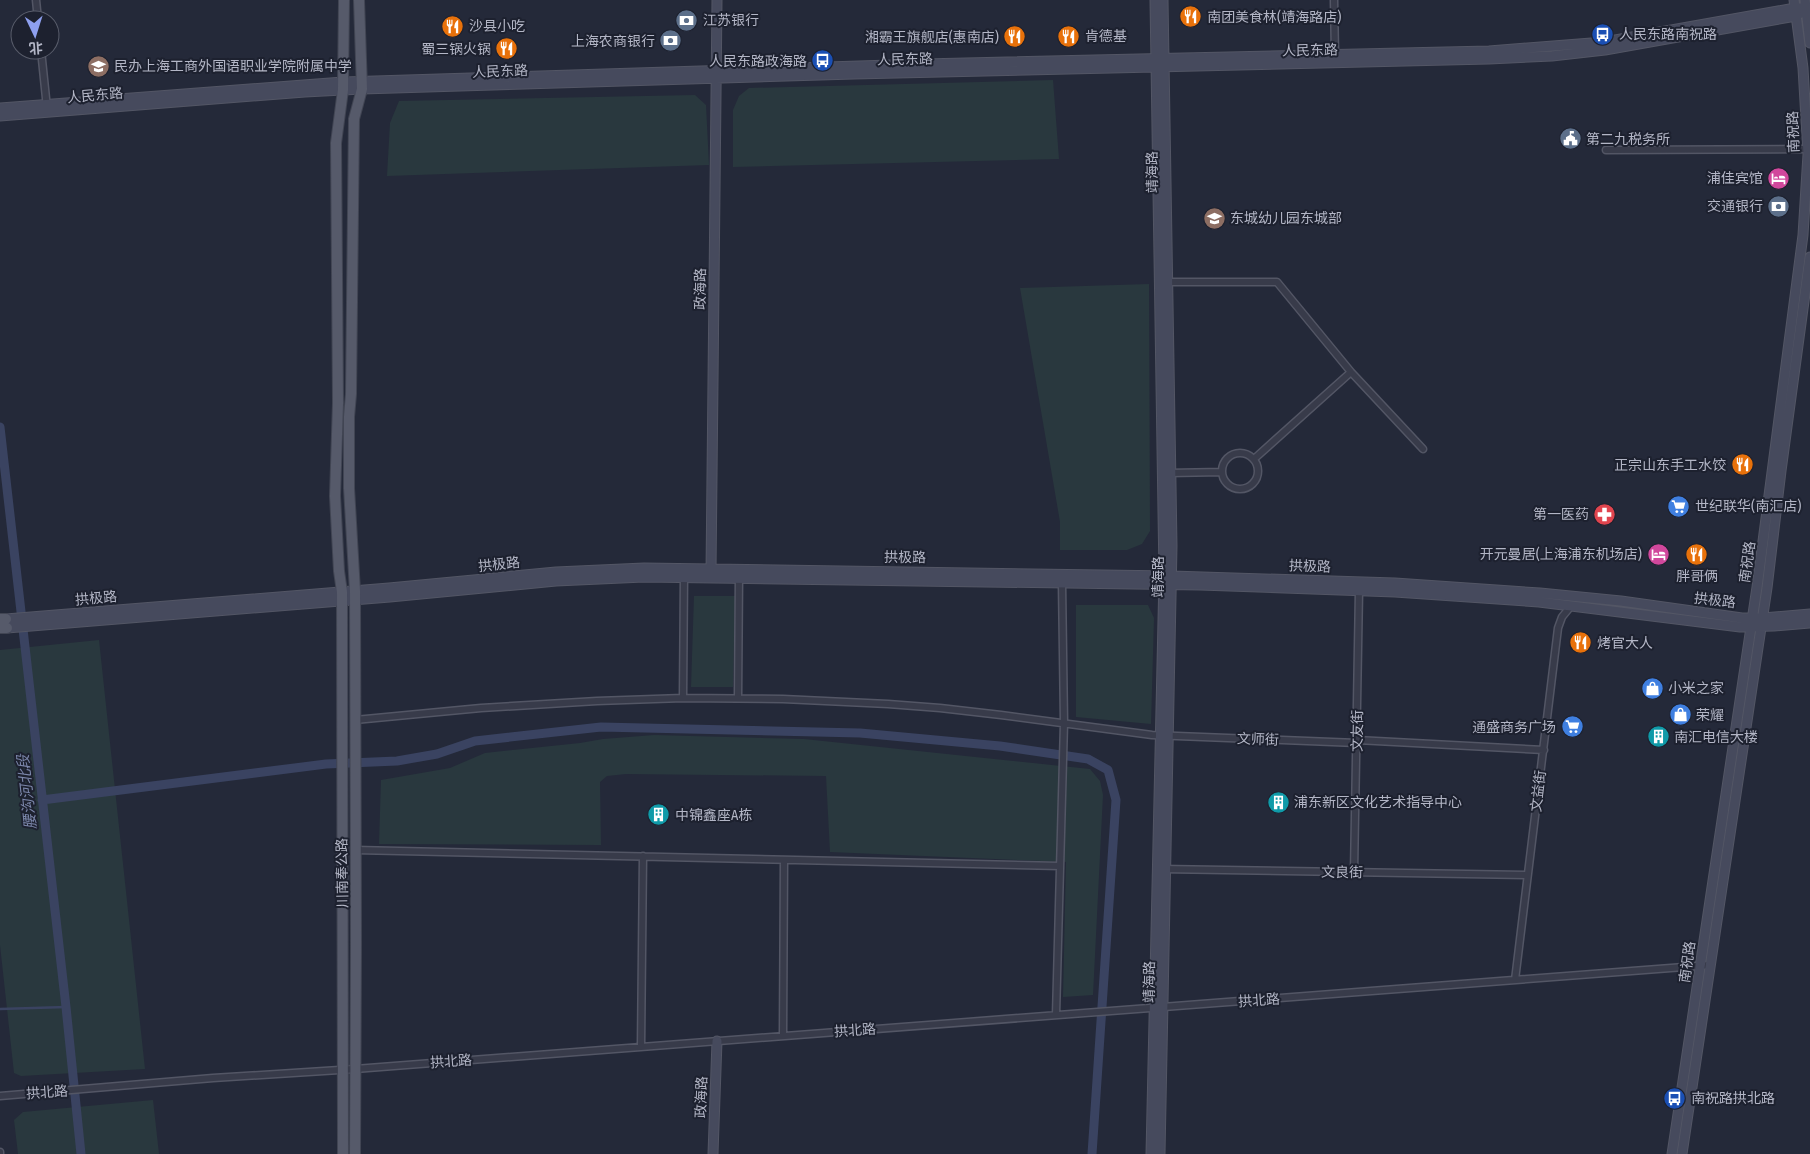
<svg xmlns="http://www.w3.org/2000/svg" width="1810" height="1154" font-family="'Fira Sans Condensed','Noto Sans SC',sans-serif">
  <rect width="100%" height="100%" fill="#242939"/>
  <path fill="#29383e" d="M1053 80 1059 159 733 167V110L739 96 749 88Z
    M695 95 706 105 709 165 387 176 390 123 399 101Z
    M1149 284 1150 531 1142 544 1127 550H1060V522L1020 288Z
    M694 596H735L733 687H691Z
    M1076 605H1148L1154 618 1151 724 1076 717Z
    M99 640 145 1069 21 1076 14 1073 0 945V650Z
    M654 735 804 739 1090 769 1100 781 1103 795 1093 995 1063 997 1066 862 830 852 826 776 626 774 607 776 600 782 601 845 379 844 381 780 450 768 485 753 580 743 603 739Z
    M153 1100 159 1154H18L14 1120 23 1112Z"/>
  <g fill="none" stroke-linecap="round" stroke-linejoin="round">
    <path stroke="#3a4361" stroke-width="2.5" d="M0 1009 66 1007"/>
    <path stroke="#3a4361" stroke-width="9" d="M0 427 66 1007 81 1154
      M42 800 326 764 397 761 437 754 475 741 601 727 860 733 1000 746 1088 759 1108 770 1116 800 1092 1154"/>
    <defs>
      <path id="street" d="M36 0 38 20
        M1334 0 1335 55
        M41 50 47 108
        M1606 150 1808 149
        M1165 282H1277L1351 372 1423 449
        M1222 471a18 18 0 1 1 36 0a18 18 0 1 1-36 0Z
        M1254 459 1351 372
        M1169 473 1222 472
        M683 698 684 574
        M738 698 739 575
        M355 720 481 708 597 701 683 698 783 699 888 704 940 708 1001 715 1152 735 1357 743
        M1357 740 1544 750
        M355 850 1060 866
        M1161 869 1527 875
        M1354 872 1359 591
        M1515 980 1558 628 1562 617 1571 606
        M1056 1015 1064 723 1062 583
        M783 1036 784 860
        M641 1047 643 856
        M0 1096 213 1078 355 1069 1710 965
        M0 1152V1154"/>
      <path id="secondary" d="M1805 0 1810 43
        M0 108 343 82 923 64 1489 51 1604 42 1795 8H1810
        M0 116 305 92 362 89 854 74 1489 59 1552 56 1605 50 1796 16 1806 9
        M711 572 717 0
        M6 619 389 588 556 572 644 568 1172 576 1395 583 1540 593 1621 601 1742 618H1763L1810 614
        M7 628 390 597 556 581 644 577 1200 585 1395 592 1539 602 1740 627 1774 626 1810 623
        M713 1154 717 1041
        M1151 1154 1164 576 1155 0
        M1160 1154 1172 546 1163 0
        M1672 1154 1757 587 1803 235 1808 154 1803 68 1794 0
        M1682 1154 1767 588 1781 471 1810 257"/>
      <path id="primary" d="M0 619H6
        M0 628H7
        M343 1154 342 592 339 571 335 496 338 403 336 143 343 90 344 0
        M355 1154 356 944 355 591 349 488V417L351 394 354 119 362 89 359 0"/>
    </defs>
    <use href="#street" stroke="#535665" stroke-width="9"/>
    <use href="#secondary" stroke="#535665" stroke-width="11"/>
    <use href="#primary" stroke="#414553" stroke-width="12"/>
    <use href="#street" stroke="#383b4a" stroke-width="6"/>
    <use href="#secondary" stroke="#464a5d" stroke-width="9"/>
    <use href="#primary" stroke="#565a6a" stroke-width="10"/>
  </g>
  <defs>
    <symbol id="restaurant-disc" viewBox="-11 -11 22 22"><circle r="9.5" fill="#e8710a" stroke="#1d212f"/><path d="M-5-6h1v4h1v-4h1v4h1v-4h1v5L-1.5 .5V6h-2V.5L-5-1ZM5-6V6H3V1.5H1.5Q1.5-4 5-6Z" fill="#fff"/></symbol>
    <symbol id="bank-disc" viewBox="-11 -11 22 22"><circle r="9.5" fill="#5c6f8a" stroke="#1d212f"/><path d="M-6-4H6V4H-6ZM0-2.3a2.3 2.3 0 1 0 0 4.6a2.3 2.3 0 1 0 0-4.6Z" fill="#fff"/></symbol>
    <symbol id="bus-disc" viewBox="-11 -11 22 22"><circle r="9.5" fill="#1a4fb4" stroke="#1d212f"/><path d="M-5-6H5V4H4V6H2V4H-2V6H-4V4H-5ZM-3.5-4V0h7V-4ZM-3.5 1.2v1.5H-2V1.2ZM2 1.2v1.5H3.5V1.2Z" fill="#fff"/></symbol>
    <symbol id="school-disc" viewBox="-11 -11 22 22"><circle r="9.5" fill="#8d6e63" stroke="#1d212f"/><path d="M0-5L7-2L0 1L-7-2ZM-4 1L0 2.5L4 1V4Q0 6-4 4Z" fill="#fff"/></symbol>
    <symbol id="civic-disc" viewBox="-11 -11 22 22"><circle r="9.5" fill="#5c6f8a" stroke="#1d212f"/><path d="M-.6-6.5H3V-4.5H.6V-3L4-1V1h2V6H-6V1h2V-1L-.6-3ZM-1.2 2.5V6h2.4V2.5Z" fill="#fff"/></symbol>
    <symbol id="hotel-disc" viewBox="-11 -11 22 22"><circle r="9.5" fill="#d1479c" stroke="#1d212f"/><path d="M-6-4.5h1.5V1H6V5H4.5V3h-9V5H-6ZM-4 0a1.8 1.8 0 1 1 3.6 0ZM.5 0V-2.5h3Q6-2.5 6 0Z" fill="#fff"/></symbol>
    <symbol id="supermarket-disc" viewBox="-11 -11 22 22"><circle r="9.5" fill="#3f7fe0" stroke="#1d212f"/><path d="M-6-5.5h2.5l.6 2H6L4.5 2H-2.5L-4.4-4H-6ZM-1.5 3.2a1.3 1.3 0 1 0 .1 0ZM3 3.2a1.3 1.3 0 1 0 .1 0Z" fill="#fff"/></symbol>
    <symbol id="pharmacy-disc" viewBox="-11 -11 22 22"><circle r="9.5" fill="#e0444e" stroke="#1d212f"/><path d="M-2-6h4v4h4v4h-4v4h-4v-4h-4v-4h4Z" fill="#fff"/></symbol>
    <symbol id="shop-disc" viewBox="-11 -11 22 22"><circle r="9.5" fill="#3f7fe0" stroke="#1d212f"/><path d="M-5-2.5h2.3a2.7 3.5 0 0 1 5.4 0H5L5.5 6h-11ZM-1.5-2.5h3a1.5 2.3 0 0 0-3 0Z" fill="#fff"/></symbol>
    <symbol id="building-disc" viewBox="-11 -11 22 22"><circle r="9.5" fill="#0f9aa8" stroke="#1d212f"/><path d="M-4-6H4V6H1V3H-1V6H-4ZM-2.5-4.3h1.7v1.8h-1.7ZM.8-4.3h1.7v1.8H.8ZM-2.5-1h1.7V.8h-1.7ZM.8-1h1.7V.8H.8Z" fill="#fff"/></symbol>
  </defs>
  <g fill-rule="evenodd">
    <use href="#restaurant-disc" x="1178" y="4" width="25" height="25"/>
    <use href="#bank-disc" x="674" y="8" width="25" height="25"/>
    <use href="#restaurant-disc" x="440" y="14" width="25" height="25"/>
    <use href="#bus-disc" x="1590" y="22" width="25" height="25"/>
    <use href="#restaurant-disc" x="1056" y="24" width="25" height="25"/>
    <use href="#restaurant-disc" x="1002" y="24" width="25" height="25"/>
    <use href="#bank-disc" x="658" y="28" width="25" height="25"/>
    <use href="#restaurant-disc" x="494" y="36" width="25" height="25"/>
    <use href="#bus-disc" x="810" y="48" width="25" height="25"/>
    <use href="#school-disc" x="86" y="54" width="25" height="25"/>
    <use href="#civic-disc" x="1558" y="126" width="25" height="25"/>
    <use href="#hotel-disc" x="1766" y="166" width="25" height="25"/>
    <use href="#bank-disc" x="1766" y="194" width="25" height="25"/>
    <use href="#school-disc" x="1202" y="206" width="25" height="25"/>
    <use href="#restaurant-disc" x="1730" y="452" width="25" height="25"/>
    <use href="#supermarket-disc" x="1666" y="494" width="25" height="25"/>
    <use href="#pharmacy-disc" x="1592" y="502" width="25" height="25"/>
    <use href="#hotel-disc" x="1646" y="542" width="25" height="25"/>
    <use href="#restaurant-disc" x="1684" y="542" width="25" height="25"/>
    <use href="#restaurant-disc" x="1568" y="630" width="25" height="25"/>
    <use href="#shop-disc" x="1640" y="676" width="25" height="25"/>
    <use href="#shop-disc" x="1668" y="702" width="25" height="25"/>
    <use href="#supermarket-disc" x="1560" y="714" width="25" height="25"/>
    <use href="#building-disc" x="1646" y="724" width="25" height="25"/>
    <use href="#building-disc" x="1266" y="790" width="25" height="25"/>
    <use href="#building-disc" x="646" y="802" width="25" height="25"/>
    <use href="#bus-disc" x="1662" y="1086" width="25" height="25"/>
  </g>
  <g text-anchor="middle" stroke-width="4" stroke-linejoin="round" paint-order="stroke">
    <g font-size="14" fill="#b3b6c6" stroke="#1d212f" text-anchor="start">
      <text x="1207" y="22">南团美食林(靖海路店)</text>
      <text x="703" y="25">江苏银行</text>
      <text x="469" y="31">沙县小吃</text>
      <text x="1619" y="39">人民东路南祝路</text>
      <text x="1085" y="41">肯德基</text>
      <text x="999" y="42" text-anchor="end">湘霸王旗舰店(惠南店)</text>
      <text x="655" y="46" text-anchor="end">上海农商银行</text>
      <text x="491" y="54" text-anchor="end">蜀三锅火锅</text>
      <text x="807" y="66" text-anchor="end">人民东路政海路</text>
      <text x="114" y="71">民办上海工商外国语职业学院附属中学</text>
      <text x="1586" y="144">第二九税务所</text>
      <text x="1763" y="183" text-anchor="end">浦佳宾馆</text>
      <text x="1763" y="211" text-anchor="end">交通银行</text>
      <text x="1230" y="223">东城幼儿园东城部</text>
      <text x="1726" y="470" text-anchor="end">正宗山东手工水饺</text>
      <text x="1695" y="511">世纪联华(南汇店)</text>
      <text x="1589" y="519" text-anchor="end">第一医药</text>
      <text x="1642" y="559" text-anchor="end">开元曼居(上海浦东机场店)</text>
      <text x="1697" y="581" text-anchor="middle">胖哥俩</text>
      <text x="1597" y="648">烤官大人</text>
      <text x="1668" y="693">小米之家</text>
      <text x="1696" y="720">荣耀</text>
      <text x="1556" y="732" text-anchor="end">通盛商务广场</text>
      <text x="1674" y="742">南汇电信大楼</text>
      <text x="1294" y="807">浦东新区文化艺术指导中心</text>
      <text x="675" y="820">中锦鑫座A栋</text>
      <text x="1691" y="1103">南祝路拱北路</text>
    </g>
    <g font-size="14" fill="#b3b6c6" stroke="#1d212f">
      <text transform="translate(1310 50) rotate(-1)" y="5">人民东路</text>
      <text transform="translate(905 59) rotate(-1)" y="5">人民东路</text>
      <text transform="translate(500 71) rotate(-2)" y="5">人民东路</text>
      <text transform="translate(95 95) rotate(-5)" y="5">人民东路</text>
      <text transform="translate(1793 132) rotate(-92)" y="5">南祝路</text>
      <text transform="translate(1152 172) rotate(-91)" y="5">靖海路</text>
      <text transform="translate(700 289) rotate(-89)" y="5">政海路</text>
      <text transform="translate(905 557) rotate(1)" y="5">拱极路</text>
      <text transform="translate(1747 562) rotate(-82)" y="5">南祝路</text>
      <text transform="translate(499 564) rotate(-6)" y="5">拱极路</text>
      <text transform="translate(1310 566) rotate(2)" y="5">拱极路</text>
      <text transform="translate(1158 577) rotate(-90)" y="5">靖海路</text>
      <text transform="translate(96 598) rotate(-5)" y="5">拱极路</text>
      <text transform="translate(1715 600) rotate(7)" y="5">拱极路</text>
      <text transform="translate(1357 731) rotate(-89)" y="5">文友街</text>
      <text transform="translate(1258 739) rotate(2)" y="5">文师街</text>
      <text transform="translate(1538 791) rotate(-83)" y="5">文益街</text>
      <text transform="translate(1342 872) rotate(1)" y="5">文良街</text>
      <text transform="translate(342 873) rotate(-91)" y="5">川南奉公路</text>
      <text transform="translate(1687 962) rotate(-82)" y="5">南祝路</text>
      <text transform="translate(1149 982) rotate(-89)" y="5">靖海路</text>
      <text transform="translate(1259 1000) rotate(-4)" y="5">拱北路</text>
      <text transform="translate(855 1030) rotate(-4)" y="5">拱北路</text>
      <text transform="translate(451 1061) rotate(-4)" y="5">拱北路</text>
      <text transform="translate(47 1092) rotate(-4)" y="5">拱北路</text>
      <text transform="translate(701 1097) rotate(-88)" y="5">政海路</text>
    </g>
    <g font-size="15" font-style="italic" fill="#7c87ab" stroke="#1d212f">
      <text transform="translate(27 792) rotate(-96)" y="5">腰沟河北段</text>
    </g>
  </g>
  <g transform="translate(35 35) rotate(176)"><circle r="24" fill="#1d212f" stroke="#595d6b"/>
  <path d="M0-4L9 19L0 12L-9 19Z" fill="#8ea0f0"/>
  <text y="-8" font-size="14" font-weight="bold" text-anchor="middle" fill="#b3b6c6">北</text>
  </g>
</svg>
